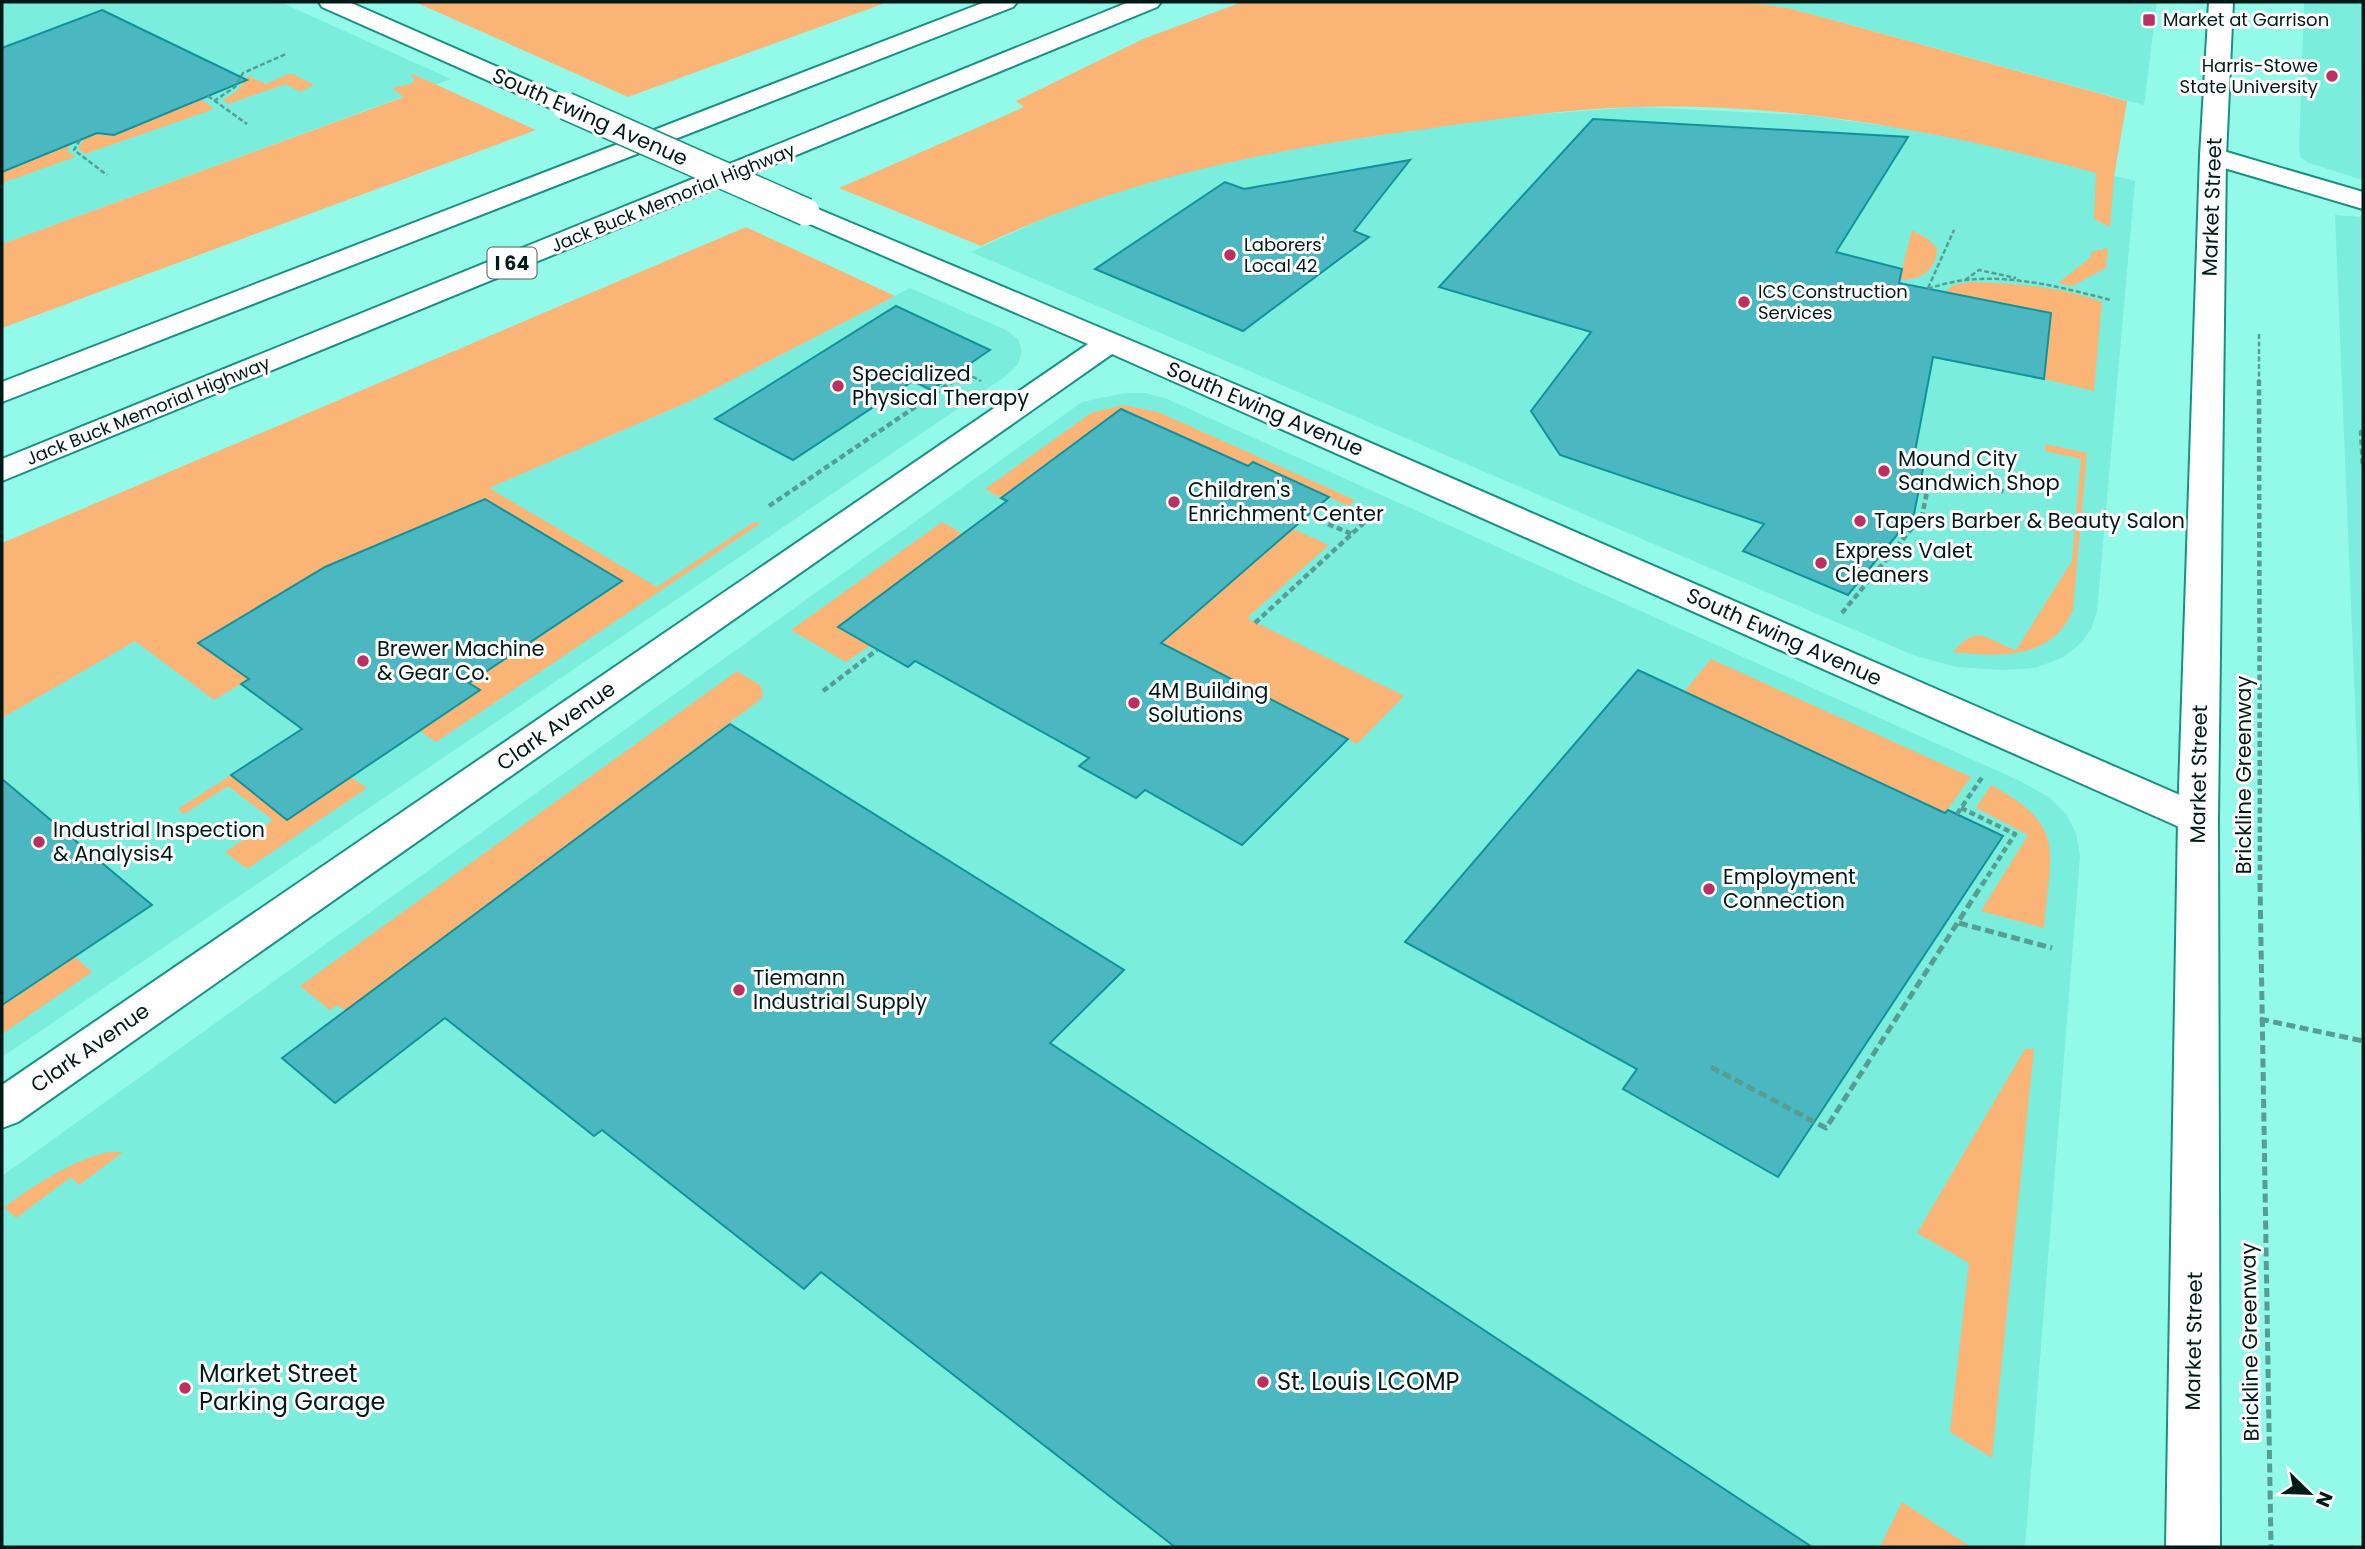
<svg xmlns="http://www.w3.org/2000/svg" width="2365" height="1549" font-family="Poppins,sans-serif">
  <rect width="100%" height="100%" fill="#93faea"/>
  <path fill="#7aeddc" d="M2 2H280L451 79 2 244Z
    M1745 2H2157L2144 105 1789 8Z
    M2304 2H2363V180L2309 163 2301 158 2299 151Z
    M1637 107 1807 115 1908 129 1965 139 2135 181 2097 612 2091 629 2081 643 2064 657 2035 668 2003 670 1956 667 1913 655 971 252 1066 208 1192 169 1277 151 1499 117Z
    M2335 215 2363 217V897Z
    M910 288 1006 330 1018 339 1022 351 1018 364 1006 376 2 1057V683L488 488 693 400Z
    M1125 393H1146L1167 399 2018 780 2049 797 2066 814 2076 833 2080 857 2025 1547H2V1176L1082 402Z"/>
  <path fill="#fab576" d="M415 2H888L628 97Z
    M1242 2H1745L1789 8 2127 101 2114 177 2110 227 2094 219 2096 173C1948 132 1788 102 1633 107 1549 110 1466 123 1382 135 1243 155 1109 185 981 246L839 188 1024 107 1016 101 1143 39Z
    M288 74H293L314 85 300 92 286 84 228 104 223 100 237 91 248 76 266 84Z
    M413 74 536 130 2 328V244L404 97 392 88 411 84 415 79 410 75Z
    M201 99 214 109 85 154 78 148 85 138 107 129 109 135 117 134Z
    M72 143 67 151 75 157 2 183V172Z
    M746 227 895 296 693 400 489 488 657 587 754 522 761 523 436 742 420 731 480 691 469 683 621 582 485 499 325 567 198 642 249 679 214 700 135 641 2 718V543Z
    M1912 230 1928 239 1937 248C1937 271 1920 280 1899 280Z
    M2108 248 2106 268 2072 286 2058 283 2091 257V252Z
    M1972 282C2015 284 2061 286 2102 302L2094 391 2044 379 2051 313 1945 292 1953 285Z
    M1123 405 1158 412 1355 500 1348 506 1253 462 1248 466 1121 409 1001 498 985 489 1091 413Z
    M2045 444 2087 453 2073 610C2052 660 2000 657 1953 652 1979 623 1983 639 2016 650L2072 561 2081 459 2045 451Z
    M942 522 963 534 838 627 870 646 846 662 791 630Z
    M1053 523 1211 600 1293 529 1329 545 1247 618 1404 696 1357 744 1027 575Z
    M1711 659 1971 777 1945 813 1684 692Z
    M737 671 760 685 763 692 761 699 346 1011 338 1005 330 1010 300 986Z
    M231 775 287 820 351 777 367 788 247 869 225 852 273 820 228 786 184 814 178 809Z
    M1991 785C2068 826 2050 851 2044 928L1981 911 2028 835 1976 808Z
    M74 956 92 972 2 1034V1005Z
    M2025 1049H2034L1992 1458 1950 1432 1969 1263 1917 1233Z
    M108 1152H123L79 1185 71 1177 16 1218 4 1207C37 1184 69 1162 108 1152Z
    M1902 1502 1971 1547H1880Z"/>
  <path fill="#4bb8c1" stroke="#12919b" stroke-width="2" d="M102 10 247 80 114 135 97 133 2 172V48Z
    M1593 119 1908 137 1836 252 1902 269 1899 283 2051 313 2044 379 1933 357 1913 462 1924 464 1914 514 1848 595 1743 551 1764 524 1560 455 1531 411 1591 332 1439 287Z
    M1410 160 1354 231 1369 237 1243 331 1095 269 1225 182 1244 189Z
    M896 306 990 350 931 390 913 381 793 460 715 419Z
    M1121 409 1248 466 1253 462 1329 497 1161 643 1348 739 1242 845 1145 790 1136 798 1079 766 1089 758 915 661 908 667 838 627 1007 501 1001 498Z
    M485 499 622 581 469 683 480 690 287 820 231 775 302 729 241 684 249 679 198 643 325 567Z
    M1638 670 1945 813 1948 810 2003 836 1778 1177 1623 1089 1637 1069 1405 942Z
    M730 724 1124 970 1050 1043 1812 1547H1175L821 1272 804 1289 602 1130 594 1136 445 1018 335 1103 282 1058Z
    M2 779 152 905 2 1005Z"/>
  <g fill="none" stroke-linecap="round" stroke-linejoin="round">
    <defs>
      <path id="minor" d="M319 2H349L575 101 579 106 575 111 566 114 557 111 322 7Z
        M2213 148 2363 192V209L2204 162 2200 156 2204 150Z
        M806 204 1265 397 2212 809 2218 819 2212 829 2198 833 2184 829 1112 354 18 1122 2 1128V1085L1088 344 796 218 792 212 796 206Z"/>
      <path id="primary" d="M2209 2H2233L2226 156 2218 819 2220 1547H2166L2178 819 2200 156Z"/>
      <path id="motorway" d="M985 2H1017L1013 7 2 402V382Z
        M1129 2H1161L1157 7 2 481V459Z"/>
    </defs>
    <use href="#minor" stroke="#199082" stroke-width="4"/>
    <use href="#primary" stroke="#199082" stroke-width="4"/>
    <use href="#motorway" stroke="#199082" stroke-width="4"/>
    <path stroke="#569e93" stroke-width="2.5" stroke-dasharray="5 2.5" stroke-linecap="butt" d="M208 96 247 124
      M214 101 235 87 243 73 286 54
      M80 140 74 150 107 175
      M1965 280 1979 270 2016 278
      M1928 288 1954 230
      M1928 289C1987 267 2052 285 2111 300
      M2259 334V382
      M959 370 981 381
      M952 382 965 373"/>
    <path stroke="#569e93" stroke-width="4.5" stroke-dasharray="6 3.5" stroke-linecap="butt" d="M2259 380 2260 885
      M2363 433 2361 432 2363 468
      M1942 478 2007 492
      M769 506 955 380
      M1328 524 1352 534
      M1842 613 1922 516 1929 482
      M1255 623 1381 507
      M823 691 877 650
      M1961 808 2015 834 1982 885
      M1957 814 1983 776"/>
    <path stroke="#569e93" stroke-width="5" stroke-dasharray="9 4.5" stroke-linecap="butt" d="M2260 883 2271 1547
      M1959 923 2052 948
      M2260 1019 2363 1041
      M1711 1067 1826 1128 1983 883"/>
    <use href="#minor" fill="#fff" fill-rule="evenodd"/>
    <use href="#primary" fill="#fff" fill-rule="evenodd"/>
    <use href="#motorway" fill="#fff" fill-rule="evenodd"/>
    <defs>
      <path id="minor-bridge" d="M566 106 806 212"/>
    </defs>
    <use href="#minor-bridge" stroke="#199082" stroke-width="30" stroke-linecap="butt"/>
    <use href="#minor-bridge" stroke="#fff" stroke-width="27"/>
  </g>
  <g fill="#bc2f64" stroke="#fff" stroke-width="2.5">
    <rect x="2142" y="13" width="14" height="14" rx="3.5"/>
    <circle cx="2332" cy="76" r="7"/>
    <circle cx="1230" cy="255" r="7"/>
    <circle cx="1744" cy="302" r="7"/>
    <circle cx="838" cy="386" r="7"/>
    <circle cx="1884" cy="471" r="7"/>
    <circle cx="1174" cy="502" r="7"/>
    <circle cx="1860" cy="521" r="7"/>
    <circle cx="1821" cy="563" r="7"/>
    <circle cx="363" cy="661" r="7"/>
    <circle cx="1134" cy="703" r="7"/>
    <circle cx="39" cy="842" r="7"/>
    <circle cx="1709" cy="889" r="7"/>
    <circle cx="739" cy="990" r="7"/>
    <circle cx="1263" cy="1382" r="7"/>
    <circle cx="185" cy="1388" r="7"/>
  </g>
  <g text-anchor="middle" stroke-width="6" stroke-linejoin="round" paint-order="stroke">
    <g font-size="18" fill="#001b17" stroke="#fff" text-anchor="start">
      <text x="2163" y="26">Market at Garrison</text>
      <text x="2318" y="72" text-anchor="end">Harris-Stowe<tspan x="2318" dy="21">State University</tspan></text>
      <text x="1244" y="251">Laborers'<tspan x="1244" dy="21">Local 42</tspan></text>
      <text x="1758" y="298">ICS Construction<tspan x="1758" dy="21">Services</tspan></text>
    </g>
    <g font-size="18" fill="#001b17" stroke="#fff">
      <text transform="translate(673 198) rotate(-22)" y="6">Jack Buck Memorial Highway</text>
      <text transform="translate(148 411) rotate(-22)" y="6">Jack Buck Memorial Highway</text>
    </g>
    <rect fill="#fff" stroke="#4c5f5d" stroke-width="2" x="487.5" y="247.5" width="49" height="31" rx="5"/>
    <g font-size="19" font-weight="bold" fill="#001b17">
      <text x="512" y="270">I 64</text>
    </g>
    <g font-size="21" fill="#001b17" stroke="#fff">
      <text transform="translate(590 117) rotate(24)" y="7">South Ewing Avenue</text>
      <text transform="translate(2212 207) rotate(-88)" y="7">Market Street</text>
      <text transform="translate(1265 409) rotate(23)" y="7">South Ewing Avenue</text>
      <text transform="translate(1784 637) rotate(24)" y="7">South Ewing Avenue</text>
      <text transform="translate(556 726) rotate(-35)" y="7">Clark Avenue</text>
      <text transform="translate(2199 774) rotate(-89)" y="7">Market Street</text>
      <text transform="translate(2244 775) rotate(-90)" y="7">Brickline Greenway</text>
      <text transform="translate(90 1048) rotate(-35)" y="7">Clark Avenue</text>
      <text transform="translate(2194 1341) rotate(-89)" y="7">Market Street</text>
      <text transform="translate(2250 1342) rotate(-91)" y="7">Brickline Greenway</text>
    </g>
    <g font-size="21" fill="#001b17" stroke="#fff" text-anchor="start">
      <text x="852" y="381">Specialized<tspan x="852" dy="24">Physical Therapy</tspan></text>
      <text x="1898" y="466">Mound City<tspan x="1898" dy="24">Sandwich Shop</tspan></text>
      <text x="1188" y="497">Children's<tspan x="1188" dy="24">Enrichment Center</tspan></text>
      <text x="1874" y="528">Tapers Barber &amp; Beauty Salon</text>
      <text x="1835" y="558">Express Valet<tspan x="1835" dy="24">Cleaners</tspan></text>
      <text x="377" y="656">Brewer Machine<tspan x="377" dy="24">&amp; Gear Co.</tspan></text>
      <text x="1148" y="698">4M Building<tspan x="1148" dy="24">Solutions</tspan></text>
      <text x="53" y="837">Industrial Inspection<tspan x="53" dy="24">&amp; Analysis4</tspan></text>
      <text x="1723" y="884">Employment<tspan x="1723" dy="24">Connection</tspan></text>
      <text x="753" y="985">Tiemann<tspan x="753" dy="24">Industrial Supply</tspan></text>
    </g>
    <g font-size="24" fill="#001b17" stroke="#fff" text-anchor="start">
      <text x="199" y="1382">Market Street<tspan x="199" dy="28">Parking Garage</tspan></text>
      <text x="1277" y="1390">St. Louis LCOMP</text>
    </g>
  </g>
  <rect width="2365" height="1549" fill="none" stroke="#001b17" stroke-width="7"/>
  <g transform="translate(2309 1493) rotate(113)" stroke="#ffffff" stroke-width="5" paint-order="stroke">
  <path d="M0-5L12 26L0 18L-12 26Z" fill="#001b17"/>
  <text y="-10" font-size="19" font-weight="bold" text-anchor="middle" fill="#001b17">N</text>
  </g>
</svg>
